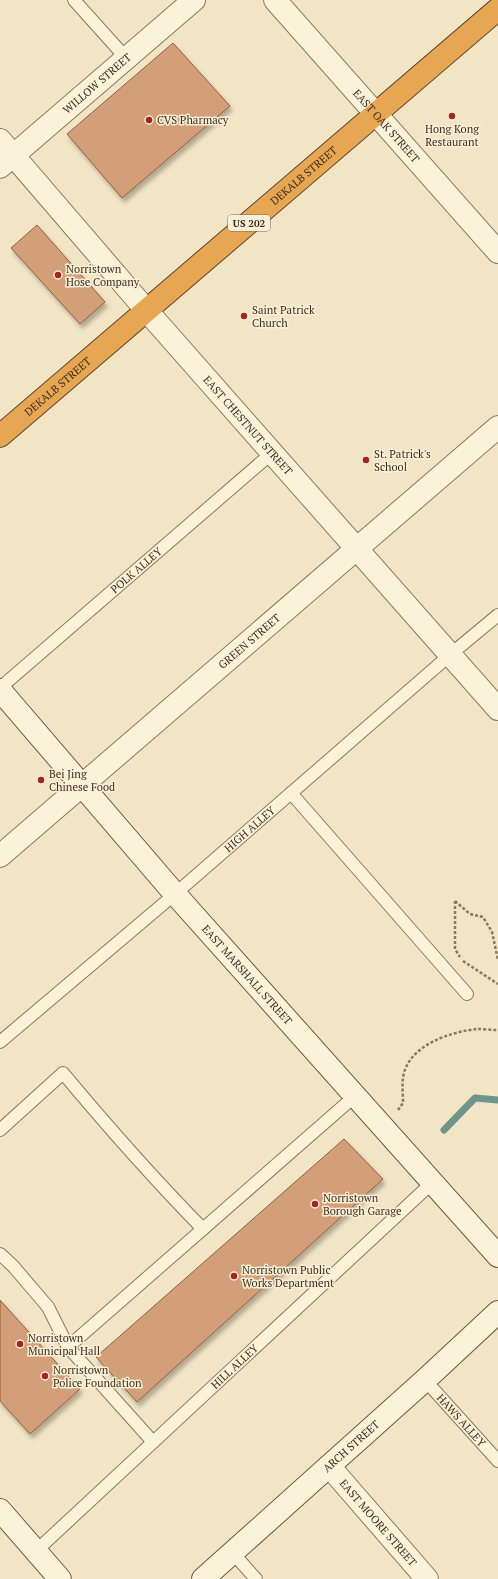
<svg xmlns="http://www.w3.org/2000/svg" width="498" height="1579" font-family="'PT Serif',serif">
  <defs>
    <filter id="shadow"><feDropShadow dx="2.5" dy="4.5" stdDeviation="2" flood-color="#0004"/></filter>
  </defs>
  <rect width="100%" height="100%" fill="#f2e5c6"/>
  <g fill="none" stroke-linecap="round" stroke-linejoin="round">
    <path stroke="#6d958b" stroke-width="7" d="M444 1130 475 1098 498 1100"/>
  </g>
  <path fill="#d39f79" stroke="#915f3d" filter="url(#shadow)" d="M173 43 230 106 122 198 67 134Z
    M37 225 105 302 80 324 11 248Z
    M344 1139 383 1179 137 1402 96 1357Z
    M0 1300 80 1389 30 1434 0 1401Z"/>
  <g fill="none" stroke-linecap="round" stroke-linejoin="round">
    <defs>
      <g id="lane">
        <path d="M74 0 126 58"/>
        <path id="s1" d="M0 688 272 453"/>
        <path d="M291 793 467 994"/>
        <path id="s2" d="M0 1042 175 894 451 654 498 615"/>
        <path d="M0 1130 63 1073C108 1127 154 1179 203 1229"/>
        <path d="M0 1254 13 1266 48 1307 68 1347 153 1442"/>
        <path d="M68 1347 355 1096"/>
        <path id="s3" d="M425 1380 498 1461"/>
        <path id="s4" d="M36 1551 433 1182"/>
        <path d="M233 1553 256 1579"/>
      </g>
      <g id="street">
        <path id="s5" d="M275 0 498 252"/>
        <path id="s6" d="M0 140 147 311 498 709"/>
        <path id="s7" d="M0 167 194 0"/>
        <path id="s8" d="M0 856 498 427"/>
        <path id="s9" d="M329 1466 427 1579"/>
      </g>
      <g id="secondary">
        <path id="s10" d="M0 690 175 894 498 1256"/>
        <path d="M0 1510 60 1579"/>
        <path id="s11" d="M203 1579 425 1380 498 1312"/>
      </g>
      <g id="highway">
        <path id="s12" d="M0 436 498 9"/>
      </g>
    </defs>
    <use href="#lane" stroke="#8f775a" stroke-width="14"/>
    <use href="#street" stroke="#8f775a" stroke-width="24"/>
    <use href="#secondary" stroke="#71573d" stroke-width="24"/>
    <use href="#highway" stroke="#5d442e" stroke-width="24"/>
    <path stroke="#8f775a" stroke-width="2.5" stroke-dasharray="3 2" stroke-linecap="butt" d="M455 901V949L460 957
      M455 901 470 914 483 917 492 932 498 960
      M463 961 498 984
      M398 1110 403 1103C403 1095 402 1086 403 1078 407 1046 449 1032 477 1029 483 1029 491 1030 498 1030"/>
    <use href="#lane" stroke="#fbf2da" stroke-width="12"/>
    <use href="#street" stroke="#fbf2da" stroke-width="22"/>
    <use href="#secondary" stroke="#fbf2da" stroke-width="22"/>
    <use href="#highway" stroke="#e7a651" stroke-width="22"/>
  </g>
  <g fill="#a42424" stroke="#f8efd6" stroke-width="1.5">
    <circle cx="452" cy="116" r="4"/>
    <circle cx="149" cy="120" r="4"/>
    <circle cx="58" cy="275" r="4"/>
    <circle cx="244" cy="316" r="4"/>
    <circle cx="366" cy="460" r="4"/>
    <circle cx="41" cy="780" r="4"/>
    <circle cx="315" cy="1204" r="4"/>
    <circle cx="234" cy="1276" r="4"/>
    <circle cx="20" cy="1344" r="4"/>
    <circle cx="45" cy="1376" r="4"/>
  </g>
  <g text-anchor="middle" stroke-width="3" stroke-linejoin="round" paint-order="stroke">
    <rect fill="#f8efd6" stroke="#766856" stroke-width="1" x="228" y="215" width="42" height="16" rx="3"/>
    <g font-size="10" font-weight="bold" fill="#3e2e1f">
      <text x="249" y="227">US 202</text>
    </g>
    <g font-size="11" fill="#3e2e1f" stroke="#f8efd6">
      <text dy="4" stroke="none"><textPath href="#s7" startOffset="128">WILLOW STREET</textPath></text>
      <text dy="4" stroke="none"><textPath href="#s5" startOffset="168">EAST OAK STREET</textPath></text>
      <text dy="4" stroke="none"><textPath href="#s12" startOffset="400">DEKALB STREET</textPath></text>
      <text dy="4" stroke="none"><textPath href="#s12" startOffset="76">DEKALB STREET</textPath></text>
      <text dy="4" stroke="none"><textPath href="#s6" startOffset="378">EAST CHESTNUT STREET</textPath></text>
      <text dy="4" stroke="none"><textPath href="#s1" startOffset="180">POLK ALLEY</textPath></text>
      <text dy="4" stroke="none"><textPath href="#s8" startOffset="329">GREEN STREET</textPath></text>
      <text dy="4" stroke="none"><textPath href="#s2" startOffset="328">HIGH ALLEY</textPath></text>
      <text dy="4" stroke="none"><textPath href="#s10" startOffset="377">EAST MARSHALL STREET</textPath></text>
      <text dy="4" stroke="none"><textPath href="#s4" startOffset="271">HILL ALLEY</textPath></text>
      <text dy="4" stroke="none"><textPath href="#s3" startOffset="54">HAWS ALLEY</textPath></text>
      <text dy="4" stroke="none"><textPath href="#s11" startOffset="199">ARCH STREET</textPath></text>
      <text dy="4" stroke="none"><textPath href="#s9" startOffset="75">EAST MOORE STREET</textPath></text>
    </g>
    <g font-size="11" fill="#3e2e1f" stroke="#f8efd6" text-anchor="start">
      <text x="157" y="124">CVS Pharmacy</text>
      <text x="452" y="133" text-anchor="middle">Hong Kong<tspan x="452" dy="13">Restaurant</tspan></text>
      <text x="66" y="273">Norristown<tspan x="66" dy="13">Hose Company</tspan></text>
      <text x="252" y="314">Saint Patrick<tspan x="252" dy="13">Church</tspan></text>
      <text x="374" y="458">St. Patrick's<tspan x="374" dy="13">School</tspan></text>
      <text x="49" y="778">Bei Jing<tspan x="49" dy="13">Chinese Food</tspan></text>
      <text x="323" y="1202">Norristown<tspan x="323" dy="13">Borough Garage</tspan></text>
      <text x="242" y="1274">Norristown Public<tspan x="242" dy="13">Works Department</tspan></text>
      <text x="28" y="1342">Norristown<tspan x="28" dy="13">Municipal Hall</tspan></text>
      <text x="53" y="1374">Norristown<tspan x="53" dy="13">Police Foundation</tspan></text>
    </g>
  </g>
</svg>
